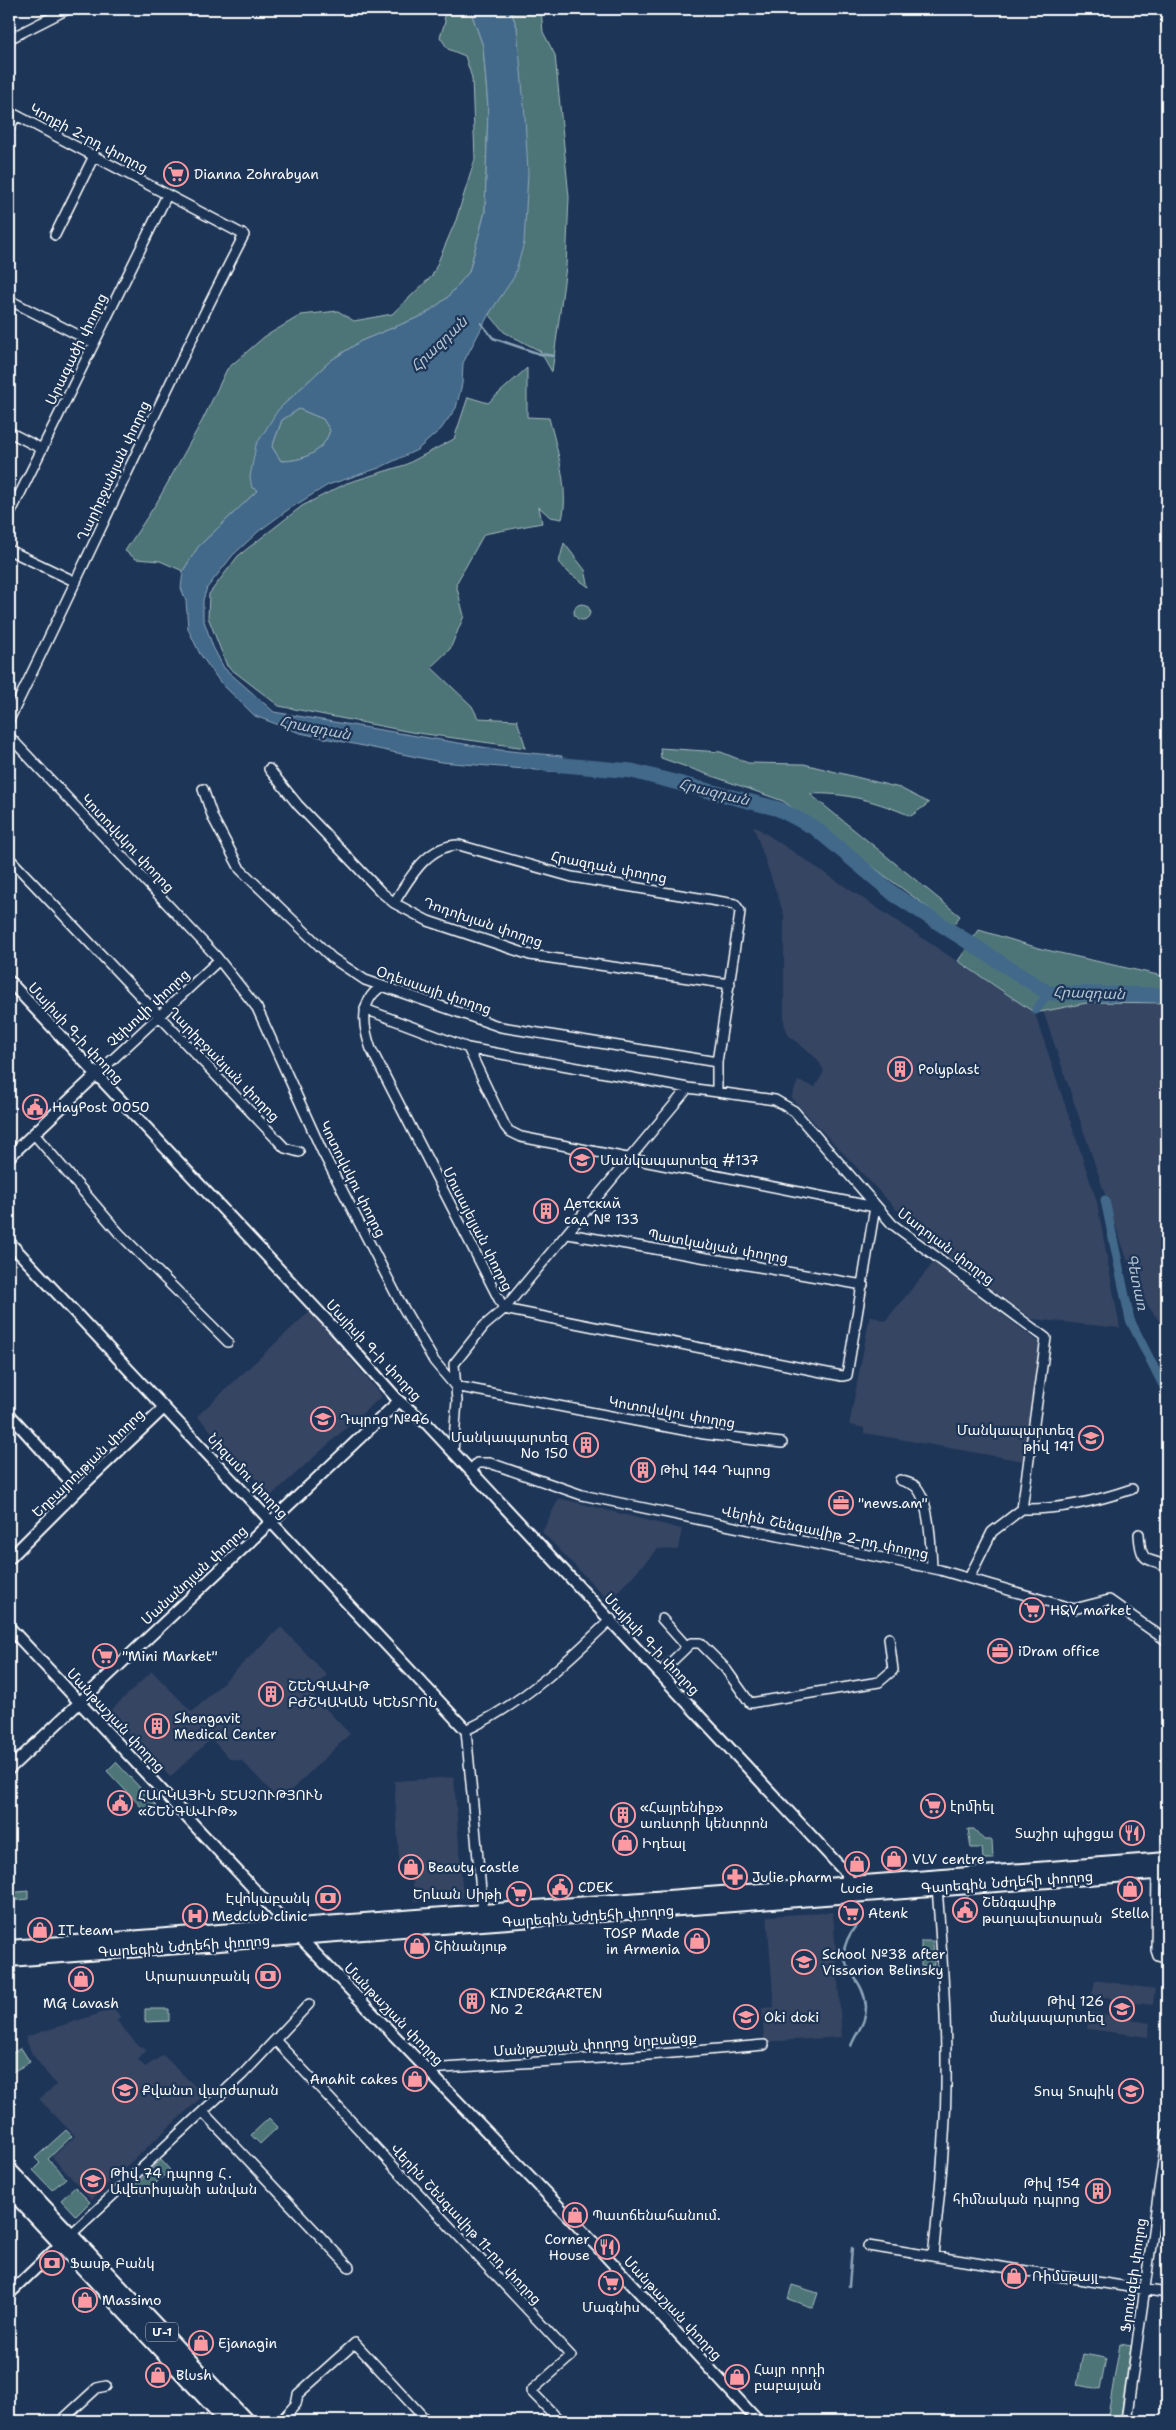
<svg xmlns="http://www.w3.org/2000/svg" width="1176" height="2430" font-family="'Shantell Sans','Noto Sans Armenian',sans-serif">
  <rect width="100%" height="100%" fill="#1d3557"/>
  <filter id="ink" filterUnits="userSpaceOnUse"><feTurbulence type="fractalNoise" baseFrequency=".02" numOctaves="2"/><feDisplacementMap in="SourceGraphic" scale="10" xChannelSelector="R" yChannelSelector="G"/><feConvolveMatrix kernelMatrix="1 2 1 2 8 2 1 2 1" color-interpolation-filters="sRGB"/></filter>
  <g filter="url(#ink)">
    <path fill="#344462" d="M753 825 1035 1013 1097 1202 1120 1328 1032 1319 927 1242 791 1098 798 1081 815 1087 824 1071 817 1059 788 1035 784 1023V915Z
      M1092 1002 1167 1003V1332L1138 1292 1043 1011Z
      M934 1262 1040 1343 1023 1461 864 1433V1428L849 1425 870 1315 885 1321Z
      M310 1311 382 1396 271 1496 197 1416Z
      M559 1498 682 1529 678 1550 658 1549 609 1601 542 1532Z
      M281 1627 327 1675 310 1692 350 1734 280 1801 242 1761 230 1759 211 1739 170 1777 108 1713 152 1671 192 1712Z
      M454 1777 463 1898 414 1901 412 1874H400L394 1781Z
      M833 1912 842 2037 764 2042 762 2008 774 2007 767 1916Z
      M1095 1980 1155 1989 1153 2005 1135 2003 1132 2020 1150 2023 1148 2037 1087 2029 1089 2012 1109 2015 1111 1998 1092 1995Z
      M114 2009 121 2017 117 2021 137 2044 147 2050 138 2059 145 2067 163 2055 204 2095 91 2199 52 2157 75 2136 39 2099 56 2085 32 2054 25 2037Z"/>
    <path fill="#4d7578" stroke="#a6babc" d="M443 9H470L483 46 488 107 485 212 469 272 447 298 424 315 361 341 330 361 278 410 258 490 198 547 183 571 160 561 136 559 125 551 157 502 202 421 227 369 264 337 301 315 338 311 354 321 392 314 432 276 456 220 475 159 472 78 465 56 448 49 440 37 445 22Z
      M510 9H541L543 32 555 55 569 197 566 267 552 372 540 351 504 332 489 314 500 297 517 27Z
      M527 368V417L549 418C556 445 570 492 562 519L550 517 539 507 542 523 484 534 456 584 464 616 450 649 431 667 472 706 478 718 517 720 526 748 411 732 279 706 227 666 208 617 209 594 238 556 302 506 347 483 405 465 454 439 468 397 488 403Z
      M299 409 323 419 330 430C324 452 304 461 281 461L272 447 282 420Z
      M564 543 585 570 589 587 569 573 559 562Z
      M574 612a8 8 0 1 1 16 0a8 8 0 1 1-16 0Z
      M660 748 721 752 748 763 804 764 900 788 929 803 911 816C878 802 846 792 810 794L960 916 953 926 783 801 661 758Z
      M979 930 1042 949 1167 977V1003L1092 1002 1035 1013 958 961Z
      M116 1762 157 1806 148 1814 107 1771Z
      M968 1829H974L984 1840H992L993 1859H983L982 1848H971Z
      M28 1891V1899L9 1901V1893Z
      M921 1941H933L934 1965 921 1966Z
      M145 2009H169V2021L145 2022Z
      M21 2048 30 2062 9 2074V2055Z
      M269 2118 278 2127 260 2144 251 2135Z
      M66 2130 72 2136 48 2159 66 2178 52 2190 33 2170 40 2163 35 2158Z
      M161 2160 170 2170 143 2195 134 2186Z
      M75 2187 90 2202 76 2216 61 2200Z
      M792 2285 818 2293 813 2308 788 2299Z
      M1120 2344 1131 2346 1120 2421H1107Z
      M1083 2354 1106 2358 1100 2389 1077 2385Z"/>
    <path fill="#42698a" stroke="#8ea5b9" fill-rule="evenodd" d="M470 9H510L517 27 525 116 528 173 524 243 514 277 489 314 463 363 462 384 456 408 441 429 417 450 379 468 328 485 289 509 259 531 233 555 207 588 203 600V618L213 647 224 668 274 712 500 750 562 756 560 772 441 762 300 733 255 716 220 682 200 654 188 629 186 601 181 588 183 571 198 547 258 490 252 488 250 477 256 445 278 410 330 361 361 341 424 315 447 298 469 272 485 212 488 107 483 46ZM299 409 323 419 330 430C324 452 304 461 281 461L272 447 282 420Z"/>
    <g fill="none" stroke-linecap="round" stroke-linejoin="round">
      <path stroke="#8ea5b9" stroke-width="2.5" d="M481 323 493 338 540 354 554 356
        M851 2046C856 2032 866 2024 866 2007 864 1970 824 1967 857 1924
        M849 2286 852 2248"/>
      <path stroke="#42698a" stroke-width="9" d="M1036 1010 1048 993
        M1105 1200 1130 1320 1167 1393"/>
      <path stroke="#42698a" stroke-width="15" d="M540 763 632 771 779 809 815 828 895 895 1048 993 1167 995"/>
      <defs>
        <path id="minor" d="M1167 9V27
          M9 39 68 9
          M9 129 16 115 244 235C161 395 88 559 9 720
          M55 235 94 156
          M9 300 94 343
          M9 432 42 449
          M9 516 167 195
          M9 550 76 582
          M9 736 216 956 257 1008 322 1151 400 1302 434 1361 455 1386 704 1434 782 1443
          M269 769 298 805 381 892 394 903 428 921 530 955 730 984
          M203 789 213 818 240 869 332 958 365 980 501 1027 717 1062
          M9 858 285 1148 299 1152
          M394 903C409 879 427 845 459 845L572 877 735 904 740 911 739 920 717 1062V1091
          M381 987C359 1001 363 1027 371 1049L504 1309 842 1376 847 1375 875 1207
          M365 1009 468 1048 688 1088 775 1100 794 1111 892 1224 1046 1338 1022 1509
          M468 1048 505 1126 509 1131 521 1137 875 1207
          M96 1075 219 960
          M34 1134 119 1233 228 1342
          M568 1234 863 1285
          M453 1452 457 1401 454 1364 484 1326 504 1309 688 1088
          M471 1471 477 1463H490L582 1495 940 1570 1074 1609 1109 1600 1167 1641
          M900 1480C904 1482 911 1483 915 1486 930 1499 931 1548 932 1568
          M1139 1534C1141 1574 1156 1551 1167 1572
          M969 1578 992 1532 1022 1509C1059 1510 1097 1501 1132 1489
          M662 1619 687 1647
          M660 1673 691 1643H700L725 1668 750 1703 879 1682 893 1670 889 1638
          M1157 1871 1156 1950 1158 1956 1167 1959
          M483 1912 466 1730C522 1704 567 1662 611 1619
          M276 2041 571 2356 531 2391 560 2421
          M427 2069 649 2055 764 2045
          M203 2112 349 2267
          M68 2237 243 2074 309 2004
          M868 2246 1167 2293
          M933 2256C939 2201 945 2145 946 2089 947 2022 942 1954 937 1887
          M61 2421 97 2388 106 2386
          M281 2421 296 2404 298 2394 355 2343 427 2421
          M1126 2421 1167 2133"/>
        <path id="tertiary" d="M9 981 335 1329 399 1401 427 1424 845 1872 853 1890
          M9 1157 96 1075
          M9 1242 466 1730
          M9 1414 78 1490
          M9 1559 78 1490 164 1408
          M9 1627 282 1919 592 2241 758 2421
          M9 1769 399 1401
          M9 2294 62 2243"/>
        <path id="primary" d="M9 1948 1167 1860
          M9 1959 1167 1871
          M9 2170 246 2421
          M9 2188 227 2421"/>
      </defs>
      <use href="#minor" stroke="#fff" stroke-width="12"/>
      <use href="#tertiary" stroke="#fff" stroke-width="14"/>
      <use href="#primary" stroke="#fff" stroke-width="18"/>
      <use href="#minor" stroke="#1d3557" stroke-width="9"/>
      <use href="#tertiary" stroke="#1d3557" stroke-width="10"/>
      <use href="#primary" stroke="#1d3557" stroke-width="14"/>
    </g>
  </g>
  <defs>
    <symbol id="supermarket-ring" viewBox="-11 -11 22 22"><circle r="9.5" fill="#1d3557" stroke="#ff9aa2" stroke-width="1.5"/><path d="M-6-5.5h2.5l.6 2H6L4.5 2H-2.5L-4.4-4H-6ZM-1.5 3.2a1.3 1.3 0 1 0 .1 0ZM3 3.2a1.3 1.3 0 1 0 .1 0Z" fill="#ff9aa2"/></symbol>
    <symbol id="building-ring" viewBox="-11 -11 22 22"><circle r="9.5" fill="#1d3557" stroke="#ff9aa2" stroke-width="1.5"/><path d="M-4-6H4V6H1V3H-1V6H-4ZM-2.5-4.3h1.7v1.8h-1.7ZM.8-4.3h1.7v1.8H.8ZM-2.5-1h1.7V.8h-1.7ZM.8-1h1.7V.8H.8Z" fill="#ff9aa2"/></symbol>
    <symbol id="civic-ring" viewBox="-11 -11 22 22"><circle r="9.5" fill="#1d3557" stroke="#ff9aa2" stroke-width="1.5"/><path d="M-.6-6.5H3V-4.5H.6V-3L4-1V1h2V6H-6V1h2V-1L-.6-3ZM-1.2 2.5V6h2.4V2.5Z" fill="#ff9aa2"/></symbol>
    <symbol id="school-ring" viewBox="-11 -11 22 22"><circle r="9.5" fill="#1d3557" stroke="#ff9aa2" stroke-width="1.5"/><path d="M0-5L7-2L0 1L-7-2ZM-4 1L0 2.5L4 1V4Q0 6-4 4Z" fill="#ff9aa2"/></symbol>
    <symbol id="office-ring" viewBox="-11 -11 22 22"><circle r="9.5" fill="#1d3557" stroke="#ff9aa2" stroke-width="1.5"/><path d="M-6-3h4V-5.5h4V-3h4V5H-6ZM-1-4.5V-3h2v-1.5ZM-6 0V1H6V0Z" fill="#ff9aa2"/></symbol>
    <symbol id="restaurant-ring" viewBox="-11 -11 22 22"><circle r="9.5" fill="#1d3557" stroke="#ff9aa2" stroke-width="1.5"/><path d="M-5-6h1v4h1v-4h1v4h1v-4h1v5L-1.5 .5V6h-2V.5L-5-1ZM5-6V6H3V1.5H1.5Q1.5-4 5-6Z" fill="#ff9aa2"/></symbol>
    <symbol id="shop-ring" viewBox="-11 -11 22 22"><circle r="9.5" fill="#1d3557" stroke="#ff9aa2" stroke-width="1.5"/><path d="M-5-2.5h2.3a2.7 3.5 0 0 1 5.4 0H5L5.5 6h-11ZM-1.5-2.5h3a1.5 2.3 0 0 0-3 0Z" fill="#ff9aa2"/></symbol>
    <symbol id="pharmacy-ring" viewBox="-11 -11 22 22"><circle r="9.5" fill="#1d3557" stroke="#ff9aa2" stroke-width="1.5"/><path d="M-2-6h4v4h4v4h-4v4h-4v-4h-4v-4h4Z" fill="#ff9aa2"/></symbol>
    <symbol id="bank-ring" viewBox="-11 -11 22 22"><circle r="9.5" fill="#1d3557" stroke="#ff9aa2" stroke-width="1.5"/><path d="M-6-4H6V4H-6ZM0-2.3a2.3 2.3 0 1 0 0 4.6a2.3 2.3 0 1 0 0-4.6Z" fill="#ff9aa2"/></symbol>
    <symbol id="hospital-ring" viewBox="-11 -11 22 22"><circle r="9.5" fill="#1d3557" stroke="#ff9aa2" stroke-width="1.5"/><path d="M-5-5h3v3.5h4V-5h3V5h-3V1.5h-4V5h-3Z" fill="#ff9aa2"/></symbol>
  </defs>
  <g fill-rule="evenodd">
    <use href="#supermarket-ring" x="162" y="160" width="28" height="28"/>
    <use href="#building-ring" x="886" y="1055" width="28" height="28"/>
    <use href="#civic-ring" x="21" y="1093" width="28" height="28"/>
    <use href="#school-ring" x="568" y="1146" width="28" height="28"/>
    <use href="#building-ring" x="532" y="1197" width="28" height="28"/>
    <use href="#school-ring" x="309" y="1405" width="28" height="28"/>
    <use href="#school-ring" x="1077" y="1424" width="28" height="28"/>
    <use href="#building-ring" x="572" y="1431" width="28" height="28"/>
    <use href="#building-ring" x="629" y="1456" width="28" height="28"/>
    <use href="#office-ring" x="827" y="1489" width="28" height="28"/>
    <use href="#supermarket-ring" x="1018" y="1596" width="28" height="28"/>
    <use href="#office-ring" x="986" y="1637" width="28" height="28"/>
    <use href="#supermarket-ring" x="91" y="1642" width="28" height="28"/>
    <use href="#building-ring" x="257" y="1680" width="28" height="28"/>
    <use href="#building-ring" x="143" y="1712" width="28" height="28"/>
    <use href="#civic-ring" x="106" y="1789" width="28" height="28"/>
    <use href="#supermarket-ring" x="919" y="1792" width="28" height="28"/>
    <use href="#building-ring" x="609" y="1801" width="28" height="28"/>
    <use href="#restaurant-ring" x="1118" y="1819" width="28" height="28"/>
    <use href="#shop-ring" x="611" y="1829" width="28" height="28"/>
    <use href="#shop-ring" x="880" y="1845" width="28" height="28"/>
    <use href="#shop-ring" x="843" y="1850" width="28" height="28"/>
    <use href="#shop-ring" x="397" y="1853" width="28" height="28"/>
    <use href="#pharmacy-ring" x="721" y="1863" width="28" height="28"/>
    <use href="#civic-ring" x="546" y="1873" width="28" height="28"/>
    <use href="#shop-ring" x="1116" y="1875" width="28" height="28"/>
    <use href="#supermarket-ring" x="505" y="1880" width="28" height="28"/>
    <use href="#bank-ring" x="314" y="1884" width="28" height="28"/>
    <use href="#civic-ring" x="951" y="1896" width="28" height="28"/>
    <use href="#supermarket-ring" x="837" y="1899" width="28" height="28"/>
    <use href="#hospital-ring" x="181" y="1902" width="28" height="28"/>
    <use href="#shop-ring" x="26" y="1916" width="28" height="28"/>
    <use href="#shop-ring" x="683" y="1927" width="28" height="28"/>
    <use href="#shop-ring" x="403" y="1932" width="28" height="28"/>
    <use href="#school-ring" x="790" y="1948" width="28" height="28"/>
    <use href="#bank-ring" x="254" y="1962" width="28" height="28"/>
    <use href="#shop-ring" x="67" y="1965" width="28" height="28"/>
    <use href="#building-ring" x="458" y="1987" width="28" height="28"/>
    <use href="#school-ring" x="1108" y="1995" width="28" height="28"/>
    <use href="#school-ring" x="732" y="2003" width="28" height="28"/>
    <use href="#shop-ring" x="401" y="2065" width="28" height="28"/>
    <use href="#school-ring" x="111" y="2076" width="28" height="28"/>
    <use href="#school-ring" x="1117" y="2077" width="28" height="28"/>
    <use href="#school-ring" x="79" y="2167" width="28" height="28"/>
    <use href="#building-ring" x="1084" y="2177" width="28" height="28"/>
    <use href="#shop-ring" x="561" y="2201" width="28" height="28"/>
    <use href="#restaurant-ring" x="593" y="2233" width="28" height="28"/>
    <use href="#bank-ring" x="38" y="2249" width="28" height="28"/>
    <use href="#shop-ring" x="1000" y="2262" width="28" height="28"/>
    <use href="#supermarket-ring" x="597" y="2269" width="28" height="28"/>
    <use href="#shop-ring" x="71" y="2286" width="28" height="28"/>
    <use href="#shop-ring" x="187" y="2329" width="28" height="28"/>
    <use href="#shop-ring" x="144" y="2361" width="28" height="28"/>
    <use href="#shop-ring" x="723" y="2363" width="28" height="28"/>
  </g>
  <g text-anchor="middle" stroke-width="4.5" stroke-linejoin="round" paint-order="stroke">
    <rect fill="#1d3557" stroke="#bbc2cd" stroke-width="1" x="146" y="2322.5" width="32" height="19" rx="4"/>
    <g font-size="12" font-weight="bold" fill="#fff">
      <text x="162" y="2336">Մ-1</text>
    </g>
    <g font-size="14" fill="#fff" stroke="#1d3557">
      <text transform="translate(89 138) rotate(28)" y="5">Կողբի 2-րդ փողոց</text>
      <text transform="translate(76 349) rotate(-64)" y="5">Արագածի փողոց</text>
      <text transform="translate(113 471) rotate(-65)" y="5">Ղարիբջանյան փողոց</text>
      <text transform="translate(128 843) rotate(47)" y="5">Կոտովսկու փողոց</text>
      <text transform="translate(609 867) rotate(11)" y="5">Հրազդան փողոց</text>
      <text transform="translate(483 922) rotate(19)" y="5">Դոդոխյան փողոց</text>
      <text transform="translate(434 990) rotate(19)" y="5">Օդեսսայի փողոց</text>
      <text transform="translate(148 1008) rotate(-43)" y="5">Չեխովի փողոց</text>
      <text transform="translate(76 1033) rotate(47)" y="5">Մայիսի 9-ի փողոց</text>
      <text transform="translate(224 1064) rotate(46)" y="5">Ղարիբջանյան փողոց</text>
      <text transform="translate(353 1179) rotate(63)" y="5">Կոտովսկու փողոց</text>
      <text transform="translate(478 1229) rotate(63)" y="5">Մուսայելյան փողոց</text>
      <text transform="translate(718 1246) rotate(10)" y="5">Պատկանյան փողոց</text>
      <text transform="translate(946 1246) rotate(37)" y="5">Մադոյան փողոց</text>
      <text transform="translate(374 1350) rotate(47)" y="5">Մայիսի 9-ի փողոց</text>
      <text transform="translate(672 1412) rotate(10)" y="5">Կոտովսկու փողոց</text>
      <text transform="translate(88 1463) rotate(-44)" y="5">Եղբայրության փողոց</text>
      <text transform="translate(248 1476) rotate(47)" y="5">Նիզամու փողոց</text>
      <text transform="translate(825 1532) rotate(12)" y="5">Վերին Շենգավիթ 2-րդ փողոց</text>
      <text transform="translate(194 1575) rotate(-43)" y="5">Մանանդյան փողոց</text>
      <text transform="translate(652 1644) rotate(47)" y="5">Մայիսի 9-ի փողոց</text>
      <text transform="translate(116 1720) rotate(47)" y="5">Մանթաշյան փողոց</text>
      <text transform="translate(1007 1882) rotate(-4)" y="5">Գարեգին Նժդեհի փողոց</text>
      <text transform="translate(588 1916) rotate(-4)" y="5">Գարեգին Նժդեհի փողոց</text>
      <text transform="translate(184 1946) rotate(-4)" y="5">Գարեգին Նժդեհի փողոց</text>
      <text transform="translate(394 2014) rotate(46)" y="5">Մանթաշյան փողոց</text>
      <text transform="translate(595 2044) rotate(-4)" y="5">Մանթաշյան փողոց նրբանցք</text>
      <text transform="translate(466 2224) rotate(47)" y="5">Վերին Շենգավիթ 11-րդ փողոց</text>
      <text transform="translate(1133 2275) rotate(-82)" y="5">Ֆրունզեի փողոց</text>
      <text transform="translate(673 2308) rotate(47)" y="5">Մանթաշյան փողոց</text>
    </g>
    <g font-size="14" fill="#fff" stroke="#1d3557" text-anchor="start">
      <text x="194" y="179">Dianna Zohrabyan</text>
      <text x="918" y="1074">Polyplast</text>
      <text x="52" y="1112">HayPost 0050</text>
      <text x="600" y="1165">Մանկապարտեզ #137</text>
      <text x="564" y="1208">Детский<tspan x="564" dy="16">сад № 133</tspan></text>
      <text x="340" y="1424">Դպրոց №46</text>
      <text x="1074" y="1435" text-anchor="end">Մանկապարտեզ<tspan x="1074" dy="16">թիվ 141</tspan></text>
      <text x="568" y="1442" text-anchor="end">Մանկապարտեզ<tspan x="568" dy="16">No 150</tspan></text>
      <text x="660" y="1475">Թիվ 144 Դպրոց</text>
      <text x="858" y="1508">"news.am"</text>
      <text x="1050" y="1615">H&amp;V market</text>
      <text x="1018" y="1656">iDram office</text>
      <text x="122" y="1661">"Mini Market"</text>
      <text x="288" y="1691">ՇԵՆԳԱՎԻԹ<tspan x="288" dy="16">ԲԺՇԿԱԿԱՆ ԿԵՆՏՐՈՆ</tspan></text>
      <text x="174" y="1723">Shengavit<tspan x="174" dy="16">Medical Center</tspan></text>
      <text x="138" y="1800">ՀԱՐԿԱՅԻՆ ՏԵՍՉՈՒԹՅՈՒՆ<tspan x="138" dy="16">«ՇԵՆԳԱՎԻԹ»</tspan></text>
      <text x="950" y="1811">էրմիել</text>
      <text x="640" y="1812">«Հայրենիք»<tspan x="640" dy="16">առևտրի կենտրոն</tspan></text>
      <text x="1114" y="1838" text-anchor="end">Տաշիր պիցցա</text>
      <text x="642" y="1848">Իդեալ</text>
      <text x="912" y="1864">VLV centre</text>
      <text x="428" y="1872">Beauty castle</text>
      <text x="752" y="1882">Julie pharm</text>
      <text x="578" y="1892">CDEK</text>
      <text x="857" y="1893" text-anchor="middle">Lucie</text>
      <text x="502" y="1899" text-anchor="end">Երևան Սիթի</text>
      <text x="310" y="1903" text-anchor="end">Էվոկաբանկ</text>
      <text x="982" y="1907">Շենգավիթ<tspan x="982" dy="16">թաղապետարան</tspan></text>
      <text x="868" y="1918">Atenk</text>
      <text x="1130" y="1918" text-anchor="middle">Stella</text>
      <text x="212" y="1921">Medclub clinic</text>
      <text x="58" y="1935">IT team</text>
      <text x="680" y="1938" text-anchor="end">TOSP Made<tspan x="680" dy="16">in Armenia</tspan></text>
      <text x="434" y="1951">Շինանյութ</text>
      <text x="822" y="1959">School №38 after<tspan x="822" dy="16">Vissarion Belinsky</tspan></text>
      <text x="250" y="1981" text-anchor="end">Արարատբանկ</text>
      <text x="490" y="1998">KINDERGARTEN<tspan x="490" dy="16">No 2</tspan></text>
      <text x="1104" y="2006" text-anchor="end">Թիվ 126<tspan x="1104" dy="16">մանկապարտեզ</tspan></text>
      <text x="81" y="2008" text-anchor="middle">MG Lavash</text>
      <text x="764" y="2022">Oki doki</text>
      <text x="398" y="2084" text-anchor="end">Anahit cakes</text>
      <text x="142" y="2095">Քվանտ վարժարան</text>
      <text x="1114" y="2096" text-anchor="end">Տոպ Տոպիկ</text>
      <text x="110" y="2178">Թիվ 74 դպրոց Հ․<tspan x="110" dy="16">Ավետիսյանի անվան</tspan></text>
      <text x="1080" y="2188" text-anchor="end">Թիվ 154<tspan x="1080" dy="16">հիմնական դպրոց</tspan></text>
      <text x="592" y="2220">Պատճենահանում.</text>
      <text x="590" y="2244" text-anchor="end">Corner<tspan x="590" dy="16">House</tspan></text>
      <text x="70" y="2268">Ֆասթ Բանկ</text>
      <text x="1032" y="2281">Ռիմսթայլ</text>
      <text x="102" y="2305">Massimo</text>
      <text x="611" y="2312" text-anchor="middle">Մագնիս</text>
      <text x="218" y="2348">Ejanagin</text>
      <text x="754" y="2374">Հայր որդի<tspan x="754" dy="16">բաբայան</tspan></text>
      <text x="176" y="2380">Blush</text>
    </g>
    <g font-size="15" font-style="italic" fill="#b3c3d0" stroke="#1d3557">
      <text transform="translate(439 344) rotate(-44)" y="5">Հրազդան</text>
      <text transform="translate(315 728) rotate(11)" y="5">Հրազդան</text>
      <text transform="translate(714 792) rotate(14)" y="5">Հրազդան</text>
      <text transform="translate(1089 993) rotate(2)" y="5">Հրազդան</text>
      <text transform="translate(1137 1282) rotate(78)" y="5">Գետառ</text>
    </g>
  </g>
  <rect width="1176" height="2430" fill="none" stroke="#1d3557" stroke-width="30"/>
  <rect x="15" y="15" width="1146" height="2400" fill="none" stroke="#fff" stroke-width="2" filter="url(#ink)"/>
</svg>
